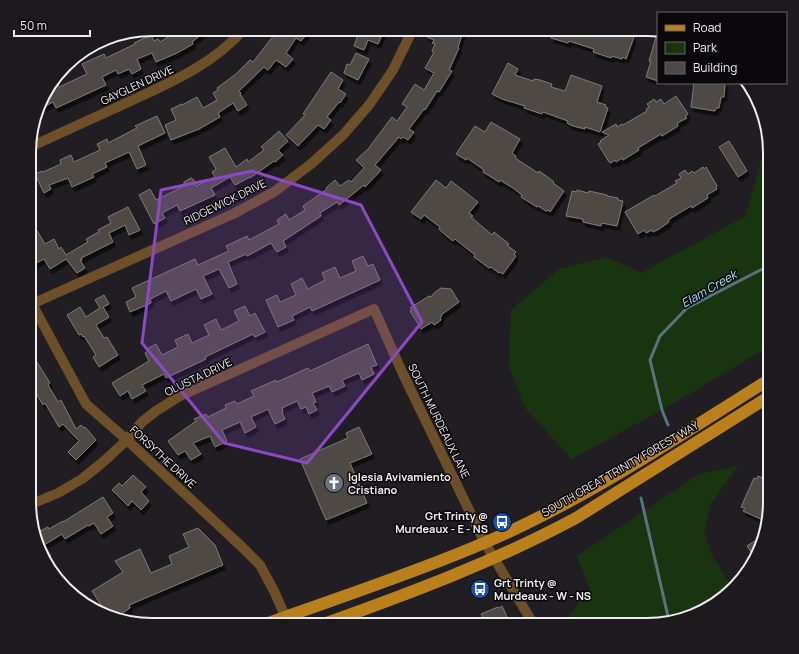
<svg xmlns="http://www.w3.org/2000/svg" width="799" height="654" font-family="Manrope,sans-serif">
  <defs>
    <filter id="shadow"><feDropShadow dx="2.5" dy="4.5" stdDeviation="0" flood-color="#0009"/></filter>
  </defs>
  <rect width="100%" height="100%" fill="#211e23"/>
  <path fill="#193510" d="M767 139 770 152V346L662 410 572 459 525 408 509 367 511 310 559 269 607 257 641 273 746 216Z
    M738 466 710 505 704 532 711 554 733 589 694 616 647 625H564L579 602 591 591 577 556 699 474Z"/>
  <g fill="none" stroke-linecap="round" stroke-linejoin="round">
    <path stroke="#54747f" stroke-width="3" d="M668 425 662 410 650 360 660 336 687 308 770 265
      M641 498 669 621"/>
  </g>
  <path fill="#4f4844" stroke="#807974" filter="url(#shadow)" d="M181 29H208L192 42 193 44 177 53 156 62 152 53 137 59 141 69 132 74 129 69 118 74 116 70 102 77 106 85 56 108 53 102 39 109 46 90 58 85 59 87 87 74 82 64 104 54 106 58 135 44 134 43 151 35 154 41 158 39 160 42Z
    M266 29H303L302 30 307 34 301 41 296 38 286 53 293 59 286 67 276 60 268 70 264 67 239 91 241 93 240 94 247 105 238 111 233 103 218 113 220 117 199 129 171 140 165 125 176 120 171 109 182 104V105L197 97 203 108 217 100 213 93 218 90 217 88 236 74 250 60 253 62 274 35Z
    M360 29H373L383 33 378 44 368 40 364 50 354 46Z
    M431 29H435L447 35 448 29H464L458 47 459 48 449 70 452 71 439 92 437 91 425 110 424 109 409 129 414 132 408 140 403 137 401 139 399 137 375 165 381 170 365 187 364 185 339 205 337 202 320 213 321 216 283 241 286 247 277 252 271 243 247 256 246 254 228 262 237 284 229 288 219 269 203 276 212 294 201 299 196 289 171 301 166 291 150 299 151 303 130 312 126 302 136 297 132 288 195 259 198 265 229 251 226 246 247 236 249 240 279 224 277 220 286 214 289 220 305 210 303 206 327 189 326 188 335 180 340 186 349 180 351 182 364 168 356 160 368 149 392 117 397 121 407 107 402 104 415 84 424 90 434 73 425 68 434 52 432 51 435 44 432 43 434 40 427 37Z
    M553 29H617L632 34 631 36 634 37 626 59 623 57 622 59 612 56 611 58 593 52 594 49 569 41 568 43 551 38Z
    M656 37 658 38V81L646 77 651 61H649Z
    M356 53 369 59 358 80 344 73 347 64 350 65Z
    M508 63 518 69 515 75 533 81 534 79 540 80 552 84 551 87 565 91 571 75 602 86 597 102 606 105 605 107 608 108 600 132 585 127V129L573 126 567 123 568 121 543 112 542 114 524 108 525 106 502 99 492 94Z
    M331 72 343 80 338 89 346 94 340 103 339 102 327 117 331 120 324 129 318 125 298 146 286 135 305 115 303 114Z
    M694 83H725L724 97H721L719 108H716L715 111 691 107Z
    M676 96 688 114 685 116 687 118 677 123 678 126 662 136 661 134 638 148 639 150 623 160 622 158 616 162 615 160 611 163 609 162 598 144 601 142 600 141 609 135 602 132 616 124 617 127 622 124 623 125 647 111 646 109 649 107 647 104 654 99 656 102 661 99 664 104Z
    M157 116 165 133 138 146 146 165 137 169 129 152 105 163 107 167 92 174 94 177 72 187 68 178 49 185 51 189 44 193 35 174 42 171 43 172 61 164 60 160 71 155 74 162 100 150 97 144 107 139 108 143 137 128 135 126Z
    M491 122 520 139 512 153 516 156 515 158 538 173 539 171 549 178 554 182 553 183 564 191 550 212 548 210 546 211 538 206 537 207 521 197 522 195 513 188 500 180 499 182 488 175 483 172 484 170 467 158 466 160 456 154 475 126 485 132Z
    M279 131 288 141 278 150 283 155 275 162 274 161 250 178V177L235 185 230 177 211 188 215 195 180 211 177 205 162 213 165 218 154 224 139 195 150 189 156 200 184 186V182L191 178 194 180 196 186 215 177 212 172 216 169 209 157 225 148 236 167 247 159 248 162 264 150 261 147Z
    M729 141 747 171 738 177 719 147Z
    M703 167 704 169 706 167 717 186 716 187 717 189 707 195 708 198 703 201 692 208 691 206 679 213 668 220 669 222 659 229 653 232 652 230 646 233 644 230 638 234 625 212 654 195 655 196 677 183 675 181 681 178 679 174 685 170 688 174 692 171 694 173Z
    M436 180 446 188 451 181 478 202 469 213 473 216 471 217 492 235 494 232 509 244 507 245 516 252 514 254 516 256 503 274 500 272 499 273 491 267 489 268 474 257 475 255 455 239 453 241 443 233 439 229 440 227 424 215 421 219 411 212Z
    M577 190 588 193 589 191 607 195V196L618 198V200L623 201 617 226 602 223 601 226 583 222V219L566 216 572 191 577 192Z
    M128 207 140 230 129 235 125 225 109 233 113 242 81 258 82 260H80L85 268 77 273 66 259 50 269 44 259 34 264 30 256V219L45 244 54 239 59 249 61 247 66 255 88 242 86 239 99 232 98 230 111 223 108 217Z
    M363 256 368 266 373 264 380 280 312 311 310 307 292 316 294 320 278 327 266 300 277 295 280 302 296 295 291 284 302 278 308 289 325 280 322 273 335 267 340 278 356 271 352 261Z
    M441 288 451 289 459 302 441 315 442 316 440 318 441 320 434 325 432 322 421 329 410 311 412 310 410 308 429 296 431 297 434 293Z
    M104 295 109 304 103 307 109 317 96 325 104 338 107 337 118 355 99 367 93 357 96 355 84 336 83 337 81 334 79 335 67 315 80 307 86 317 100 308 95 300Z
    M245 306 250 316 255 313 265 332 255 337 253 334 205 357 206 359 166 378 164 374 142 385 146 391 132 399 128 391 120 396 112 383 149 361 145 353 148 351 147 349 156 344 162 355 178 347 175 340 188 334 192 343 209 335 204 325 216 319 221 330 239 321 234 311Z
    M368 344 377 365 371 367 374 374 362 380 359 373 342 380 345 386 332 392 329 386 312 393 316 402 313 403 317 410 309 414 306 407 301 409 297 401 282 408 283 411 282 412 285 419 275 424 268 409 251 417 256 427 245 433 240 422 222 430 227 441 215 447 210 436 193 443 201 454 191 460 185 451 178 455 168 441 196 421 194 419 206 414 208 417 226 408 225 405 235 401 237 404 254 396 251 391 276 380 277 382 308 368 310 371Z
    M30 351 50 383 48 385 58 402 61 400 76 429 81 425 84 428 85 427 96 440 76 460 68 452 79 441 63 424 59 427 45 403 43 405 30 383Z
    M359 427 372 454 350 463 367 503 326 520 300 459 348 438 346 433Z
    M133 475 146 487 141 492 149 501 141 510 132 501 128 506 112 490 119 483 122 486Z
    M758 476 770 481V510L765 521 743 511 745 508 741 507 754 478 757 479Z
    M103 497 113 513 107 517 113 526 101 534 94 523 89 526 88 525 65 539 62 534 44 545 51 556 44 560 42 556 36 533 48 527 49 529 63 521V522Z
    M198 528 215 545 223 565 129 605 130 608 115 618 108 616 92 591 123 572 115 561 140 549 151 573 172 564 169 556 189 547 183 534Z
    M764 535 761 549 755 558 747 546Z
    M502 606 509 621 506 622 507 625H492L490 619 485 622 481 614 498 607 499 608Z"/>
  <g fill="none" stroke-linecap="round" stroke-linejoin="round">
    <path stroke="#6d5028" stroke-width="10" d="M30 147C61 133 93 118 124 104 167 84 212 66 244 29
      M30 300 86 404 127 440 241 546 260 565 274 591 289 625
      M32 304 235 213 274 192 311 164 343 135 369 105 393 70 413 29
      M29 505 58 493 82 479 102 463 127 440 142 422 156 411 178 397 374 309 403 374 485 543 534 625"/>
    <path stroke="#ba801c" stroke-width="12" d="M263 625C337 598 412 574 484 543 585 500 677 437 770 379
      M321 625C408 594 494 562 576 518L770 396"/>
  </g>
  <path fill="#8c49c6" fill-opacity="0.2" stroke="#8c49c6" stroke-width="3" stroke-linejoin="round" d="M252 171 361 205 422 322 307 463 224 443 142 343 161 190Z"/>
  <defs>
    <symbol id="church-disc" viewBox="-11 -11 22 22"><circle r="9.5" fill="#6b7280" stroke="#0a080b"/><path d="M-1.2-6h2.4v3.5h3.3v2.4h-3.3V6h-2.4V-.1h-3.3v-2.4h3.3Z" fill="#fff"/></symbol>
    <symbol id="bus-disc" viewBox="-11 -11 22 22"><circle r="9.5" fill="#1a4fb4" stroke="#0a080b"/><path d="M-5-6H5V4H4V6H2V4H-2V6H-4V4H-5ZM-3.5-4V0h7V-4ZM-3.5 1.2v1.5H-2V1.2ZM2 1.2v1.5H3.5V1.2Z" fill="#fff"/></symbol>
  </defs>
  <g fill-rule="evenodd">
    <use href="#church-disc" x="323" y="472" width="22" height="22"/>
    <use href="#bus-disc" x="491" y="511" width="22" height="22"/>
    <use href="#bus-disc" x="469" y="578" width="22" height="22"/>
  </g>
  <g text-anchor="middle" stroke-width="3" stroke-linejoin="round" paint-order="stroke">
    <g font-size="11" fill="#efedf1" stroke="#0a080b">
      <text transform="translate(137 85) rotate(-25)" y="4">GAYGLEN DRIVE</text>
      <text transform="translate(225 202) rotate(-26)" y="4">RIDGEWICK DRIVE</text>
      <text transform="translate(198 377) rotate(-26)" y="4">OLUSTA DRIVE</text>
      <text transform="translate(439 421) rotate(64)" y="4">SOUTH MURDEAUX LANE</text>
      <text transform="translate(163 457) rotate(43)" y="4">FORSYTHE DRIVE</text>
      <text transform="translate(620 469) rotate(-30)" y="4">SOUTH GREAT TRINITY FOREST WAY</text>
    </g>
    <g font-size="11" font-weight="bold" fill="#efedf1" stroke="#0a080b" text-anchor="start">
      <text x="348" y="481">Iglesia Avivamiento<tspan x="348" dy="13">Cristiano</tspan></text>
      <text x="488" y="520" text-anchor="end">Grt Trinty @<tspan x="488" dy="13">Murdeaux - E - NS</tspan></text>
      <text x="494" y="587">Grt Trinty @<tspan x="494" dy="13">Murdeaux - W - NS</tspan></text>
    </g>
    <g font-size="12" font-style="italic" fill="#a5e7fd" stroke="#0a080b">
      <text transform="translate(709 289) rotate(-30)" y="4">Elam Creek</text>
    </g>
  </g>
  <path d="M0 0H799V654H0ZM152 36H647A116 116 0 0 1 763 152V502A116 116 0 0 1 647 618H152A116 116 0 0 1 36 502V152A116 116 0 0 1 152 36Z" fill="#1c1a1d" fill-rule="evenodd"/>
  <path fill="none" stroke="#efedf1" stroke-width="2" d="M152 36H647A116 116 0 0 1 763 152V502A116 116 0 0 1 647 618H152A116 116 0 0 1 36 502V152A116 116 0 0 1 152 36Z"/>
  <rect x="657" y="12" width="130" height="72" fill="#0a080b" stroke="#666467"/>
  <rect x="665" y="25" width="20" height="6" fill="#ba801c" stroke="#666467"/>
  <text x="693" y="32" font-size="12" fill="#efedf1">Road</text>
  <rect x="665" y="42" width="20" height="12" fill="#193510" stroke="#666467"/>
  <text x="693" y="52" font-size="12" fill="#efedf1">Park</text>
  <rect x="665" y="62" width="20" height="12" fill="#4f4844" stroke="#666467"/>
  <text x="693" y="72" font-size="12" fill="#efedf1">Building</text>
  <path d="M14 30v6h76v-6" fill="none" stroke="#efedf1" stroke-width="2"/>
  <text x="20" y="30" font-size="12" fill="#efedf1" stroke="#0a080b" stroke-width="3" paint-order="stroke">50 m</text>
</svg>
